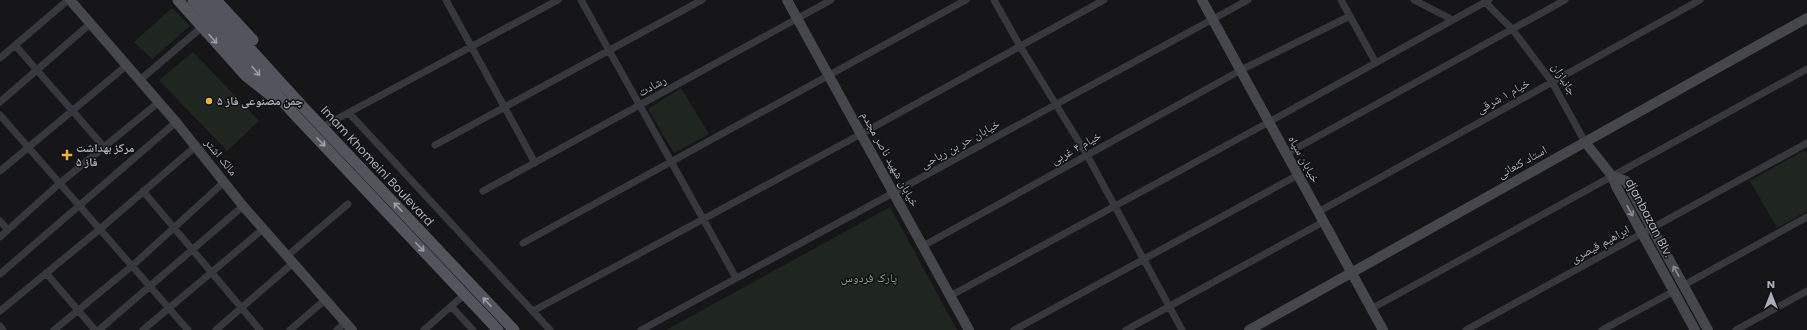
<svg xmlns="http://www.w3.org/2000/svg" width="1807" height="330" font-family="Poppins,'Noto Naskh Arabic',sans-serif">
  <rect width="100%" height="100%" fill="#161618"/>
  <path fill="#1e261f" d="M172 8 190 26 152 59 134 42Z
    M193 52 259 121 227 151 159 80Z
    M681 88 709 134 674 153 648 109Z
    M1805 150 1807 153V211L1777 228 1750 181Z
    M890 207 957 330H666Z"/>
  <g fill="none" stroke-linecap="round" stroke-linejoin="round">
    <path stroke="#37383d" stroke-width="7" d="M446 0 535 163
      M581 0 736 278
      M994 0 1020 46 1087 155 1182 330
      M1341 0 1376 63
      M1414 0 1453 20
      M1485 2 1512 29 1552 82 1585 142
      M15 45 104 147
      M0 58 68 0
      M140 80 202 27
      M0 102 91 23
      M349 113 550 330
      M0 115 188 330
      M322 127 558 0
      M435 145 702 0
      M1286 154 1565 0
      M0 171 127 65
      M143 191 260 330
      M483 191 831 0
      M1318 212 1700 0
      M0 221 8 230
      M0 237 60 183 159 102
      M523 243 966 0
      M923 246 1241 70 1350 16
      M287 256 348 204
      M46 273 95 330
      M0 274 176 122
      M1684 285 1807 217
      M950 296 1269 122 1489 0
      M451 306 473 330
      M1371 309 1807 69
      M0 311 100 229 196 146
      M533 311 861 134 1104 0
      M0 326 3 330
      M54 330 132 266 224 182
      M99 330 243 206
      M143 330 263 229
      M216 330 293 263
      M290 330 325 300
      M337 330 345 323
      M424 330 465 294
      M641 330 1248 0
      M1014 330 1298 175
      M1126 330 1323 222
      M1466 330 1807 143
      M1602 330 1674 291
      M1736 330 1807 291"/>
    <path stroke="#45474d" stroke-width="10" d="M70 0 176 122 243 206 352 330
      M787 0 969 330
      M1202 0 1383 330
      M1585 142 1612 176 1616 186 1695 330
      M1612 176 1626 181 1708 330
      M1249 330 1807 18"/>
    <path stroke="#53555c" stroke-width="11" d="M178 0 246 76 270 95
      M193 0 294 114 498 330
      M206 0 304 108 514 330
      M216 0 253 40"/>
  </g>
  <defs><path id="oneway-shaft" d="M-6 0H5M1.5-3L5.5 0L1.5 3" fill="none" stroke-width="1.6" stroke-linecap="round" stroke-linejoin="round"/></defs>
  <g stroke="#979ba6">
    <use href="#oneway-shaft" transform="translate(213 39) rotate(48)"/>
    <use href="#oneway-shaft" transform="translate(256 71) rotate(49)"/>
    <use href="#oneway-shaft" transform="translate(321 142) rotate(46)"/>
    <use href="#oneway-shaft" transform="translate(398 207) rotate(-133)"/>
    <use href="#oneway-shaft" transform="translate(420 247) rotate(46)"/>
    <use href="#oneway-shaft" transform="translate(487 302) rotate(-133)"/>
  </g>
  <g stroke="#858993">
    <use href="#oneway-shaft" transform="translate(1630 211) rotate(61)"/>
    <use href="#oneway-shaft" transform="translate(1676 271) rotate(-119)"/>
  </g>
  <g fill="#f2b134" stroke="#111113" stroke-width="1.5">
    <circle cx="209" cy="101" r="4"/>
    <path d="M65 149h4v4h4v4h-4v4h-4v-4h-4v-4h4z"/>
  </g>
  <g text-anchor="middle" stroke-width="3" stroke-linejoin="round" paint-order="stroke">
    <g font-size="12" fill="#a8adb8" stroke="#111113">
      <text transform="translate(1564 79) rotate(58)" y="4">جانبازان</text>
      <text transform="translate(652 86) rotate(-29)" y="4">رشادت</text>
      <text transform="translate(1503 96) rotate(-29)" y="4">خیام ۱ شرقی</text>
      <text transform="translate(960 144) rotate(-29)" y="4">خیابان حر بن ریاحی</text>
      <text transform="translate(1076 148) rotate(-29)" y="4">خیام ۴ غربی</text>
      <text transform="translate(221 157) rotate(51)" y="4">مالک اشتر</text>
      <text transform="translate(890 159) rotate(61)" y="4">خیابان شهید ناصر مجدم</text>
      <text transform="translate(1304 159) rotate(61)" y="4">خیابان سپاه</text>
      <text transform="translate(1522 162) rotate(-29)" y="4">استاد کنعانی</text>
      <text transform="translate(377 166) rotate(47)" y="4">Imam Khomeini Boulevard</text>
      <text transform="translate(1649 218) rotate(62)" y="4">djanbazan Blv.</text>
      <text transform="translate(1600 244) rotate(-29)" y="4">ابراهیم قیصری</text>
    </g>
    <g font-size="12" font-weight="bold" fill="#a8adb8" stroke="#111113" text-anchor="start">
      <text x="217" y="105">چمن مصنوعی فاز ۵</text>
      <text x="76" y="152">مرکز بهداشت<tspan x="76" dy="14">فاز ۵</tspan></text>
    </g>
    <g font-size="12" fill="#7fa381" stroke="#111113">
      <text x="869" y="282">پارک فردوس</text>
    </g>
  </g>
  <g transform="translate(1771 294)" stroke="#111113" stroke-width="3" paint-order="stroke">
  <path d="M0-3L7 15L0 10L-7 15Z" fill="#a8adb8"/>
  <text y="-6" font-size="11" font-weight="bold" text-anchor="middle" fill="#a8adb8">N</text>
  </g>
</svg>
